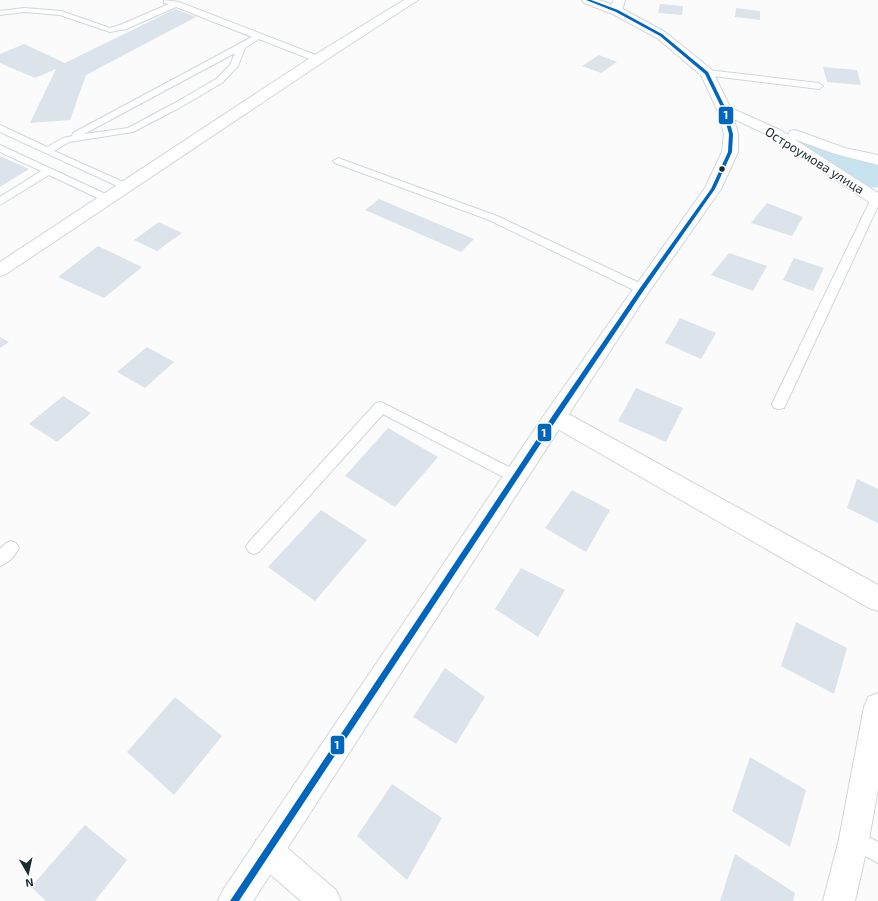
<svg xmlns="http://www.w3.org/2000/svg" width="878" height="901" font-family="'Exo 2',sans-serif">
  <rect width="100%" height="100%" fill="#fbfbfb"/>
  <path fill="#c7e3f0" d="M783 133 853 159 878 164V187L868 188 829 161Z"/>
  <path fill="#dde3eb" d="M660 4 683 6 682 15 658 13Z
    M736 8 760 11V20L735 17Z
    M175 9 196 17 86 75 70 120 30 123 56 69 35 78 0 63V54L24 44 65 63Z
    M599 55 617 62 601 73 582 66Z
    M823 67 857 70 861 85 827 82Z
    M0 156 29 169 0 187Z
    M379 199 474 239 461 252 365 210Z
    M767 203 803 217 792 236 751 223Z
    M159 222 182 233 157 251 134 240Z
    M98 246 142 267 104 298 58 277Z
    M729 253 767 266 753 291 711 275Z
    M794 258 824 268 813 291 783 280Z
    M680 318 716 333 701 359 665 343Z
    M0 337 9 342 0 348Z
    M147 347 174 362 145 388 117 372Z
    M636 388 683 408 666 442 618 421Z
    M63 396 91 413 57 442 29 424Z
    M388 428 438 457 395 507 345 476Z
    M857 479 878 489V523L847 508Z
    M572 490 610 510 586 552 545 528Z
    M321 510 367 540 315 601 268 567Z
    M521 568 565 590 538 637 495 609Z
    M796 622 847 648 834 694 781 666Z
    M445 668 485 697 456 744 413 717Z
    M175 697 222 736 174 795 127 752Z
    M750 757 806 790 790 847 732 811Z
    M392 784 442 818 407 880 357 836Z
    M85 825 127 860 95 901H46L31 887Z
    M735 854 795 893 793 901H720Z"/>
  <g fill="none" stroke-linecap="round" stroke-linejoin="round">
    <defs>
      <path id="lane" d="M164 0 179 2 321 57 322 59 318 62 315 61 259 39 245 48 238 66 222 83 179 108 133 132 69 142 54 151 130 185 131 187 130 189 126 190 0 132V125L47 147 63 138 72 136 73 133 252 37 176 7 126 29 110 32 60 15 24 12 0 15V11L24 8 61 11 110 28 120 25 169 4 164 3ZM235 53 230 65 216 79 173 104 128 128 84 134Z
        M707 70 819 83 823 86 819 89 704 75 703 73 704 71Z
        M0 145 112 197 113 199 112 201H104L49 175 0 205V197L41 171 0 152Z
        M338 158 497 216 646 286 648 289 646 292H638L489 220 335 163 333 161Z
        M876 196H878V206L786 404 784 408 779 409 774 408 772 404 871 199Z
        M381 402 521 473 523 477 521 481 516 483 511 481 383 414 259 552 254 554 249 552 246 547 249 542 376 403Z
        M11 541 16 543 19 548C15 556 8 563 0 566V549L6 543Z
        M854 829 878 842V863L847 846 844 839 847 832Z"/>
      <path id="street" d="M404 0H418L323 62 6 274 0 276V262L313 56Z
        M613 0H625L621 14H613L611 11Z
        M724 105 780 130 788 135 790 131 795 130 845 148 878 155V165L835 154 794 139 878 193V205L872 204 770 136 719 112 717 109 719 106Z
        M555 408 563 411 878 585V611L869 608 547 423 544 417 547 411Z
        M878 693V789L869 839 855 901H823L839 839 864 707 868 697Z
        M267 835 278 840 336 890 341 901H301L256 862 251 851 256 840Z"/>
      <path id="secondary" d="M582 0H599L621 8 665 32 712 70 731 109 738 134V152L721 189 648 293 563 423 253 901H218L223 890 547 411 636 285 705 188 722 152 724 134 717 109 701 75 657 38 613 14 584 3Z"/>
    </defs>
    <use href="#lane" stroke="#d0d7da" stroke-width="2"/>
    <use href="#street" stroke="#d0d7da" stroke-width="2"/>
    <use href="#secondary" stroke="#d0d7da" stroke-width="2"/>
    <use href="#lane" fill="#fefefe" fill-rule="evenodd"/>
    <use href="#street" fill="#fefefe" fill-rule="evenodd"/>
    <use href="#secondary" fill="#fefefe" fill-rule="evenodd"/>
    <defs>
      <path id="bus-1" d="M586 0H591L618 10 662 34 708 72 726 109 733 134 732 152 715 189 644 290 557 419 239 901H230L553 415 640 288 711 189 728 152 729 134 722 109 705 74 660 36 616 12Z"/>
    </defs>
    <use href="#bus-1" stroke="#fff" stroke-width="3"/>
    <use href="#bus-1" fill="#0065bd" fill-rule="evenodd"/>
  </g>
  <circle fill="#1b2930" stroke="#fff" stroke-width="1.5" cx="722" cy="169" r="3.5"/>
  <g text-anchor="middle" stroke-width="3" stroke-linejoin="round" paint-order="stroke">
    <g font-size="13" fill="#1b2930" stroke="#fff">
      <text transform="translate(815 160) rotate(32)" y="5">Остроумова улица</text>
    </g>
  </g>
  <g stroke="#fff" stroke-width="1.5">
    <rect x="718" y="106" width="16" height="19" rx="4" fill="#0065bd"/>
    <rect x="537" y="423" width="15" height="19" rx="4" fill="#0065bd"/>
    <rect x="330" y="735" width="15" height="20" rx="4" fill="#0065bd"/>
  </g>
  <g font-size="11" text-anchor="middle" font-weight="bold" fill="#fff">
    <text x="726" y="119">1</text>
    <text x="544" y="437">1</text>
    <text x="337" y="749">1</text>
  </g>
  <g transform="translate(28 873) rotate(171)" stroke="#ffffff" stroke-width="3" paint-order="stroke">
  <path d="M0-3L7 15L0 10L-7 15Z" fill="#1b2930"/>
  <text y="-6" font-size="11" font-weight="bold" text-anchor="middle" fill="#1b2930">N</text>
  </g>
</svg>
